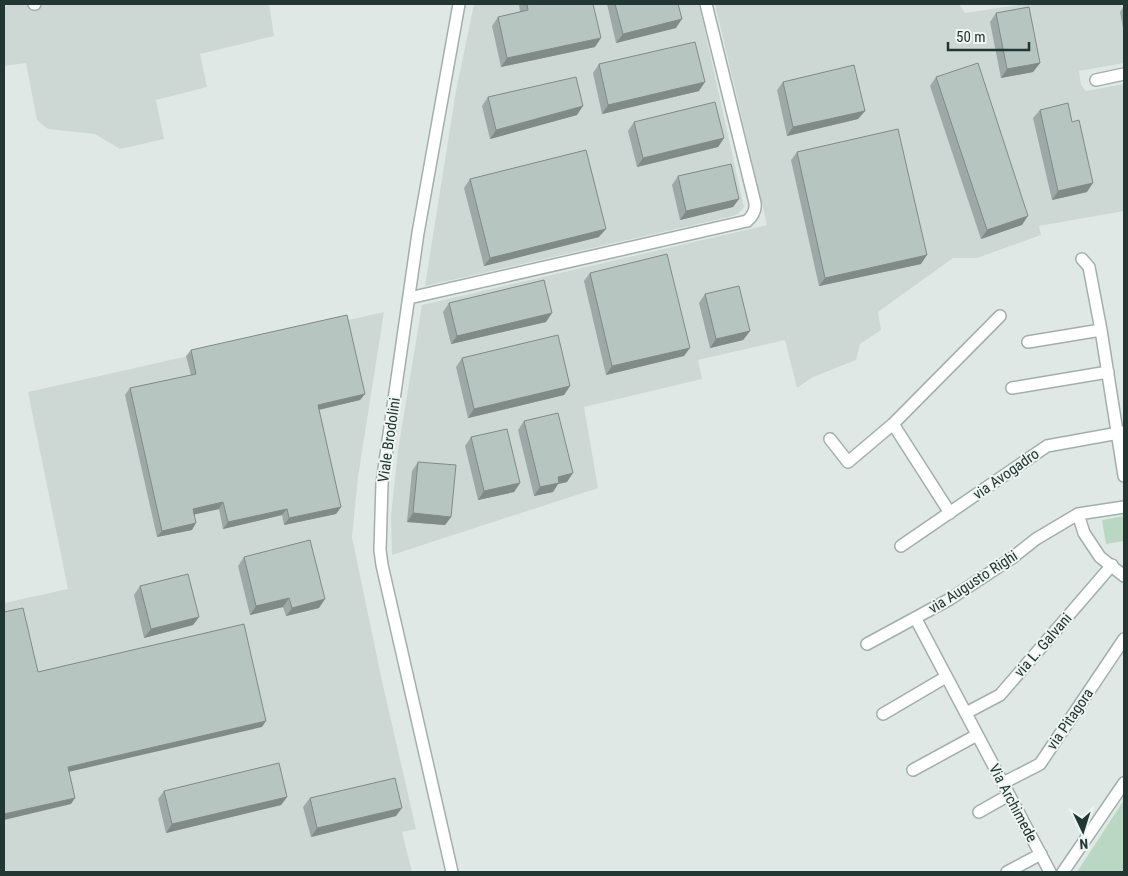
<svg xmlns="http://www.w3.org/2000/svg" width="1128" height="876" font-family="'Roboto Condensed',sans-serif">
  <rect width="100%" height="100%" fill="#dfe8e5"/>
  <path fill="#cdd8d4" d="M4 4H269L274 36 200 54 207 87 156 100 164 139 120 149 95 134 48 129 37 120 26 63 4 66Z
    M474 4H699L744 207 738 214 733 216 425 286 456 91Z
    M715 4H959L965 13 1024 4H1124V63L1079 71 1081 85 1086 91 1124 84V211L1039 226 1041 235 977 258H953L878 312 881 330 860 344 856 360 813 377 797 388 785 340 698 360 702 379 584 407 598 488 392 555 391 516 398 450 422 305 767 225Z
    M384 312 358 477 352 537 382 681 416 829 402 832 412 872H4V603L68 589 28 392Z"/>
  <path fill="#bad7c4" d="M1124 516V541L1106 544 1102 520Z
    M1124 800V872H1077Z"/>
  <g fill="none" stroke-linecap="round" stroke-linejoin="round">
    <defs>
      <path id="minor" d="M34 4H35
        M1096 80 1124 74
        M1082 259 1089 267 1101 330 1124 476
        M409 298 747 221C753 216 756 211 755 203L706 4
        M1028 342 1101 330
        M1012 388 1108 372
        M830 439 848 462 893 424
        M950 513 893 424 1000 316
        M1078 514 1084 533 1100 557 1124 576
        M901 546 1047 446 1124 432
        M917 618 918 623 1050 872
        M867 644 950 599 1012 558 1036 539 1078 514 1124 507
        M966 713 1000 695 1112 565
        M883 714 946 677
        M913 770 977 735
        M1003 783 1040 764 1124 639
        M979 812 1009 795
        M452 872 382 565 380 550 382 483 418 233 459 4
        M1007 872 1041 854
        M1063 872 1124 783"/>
    </defs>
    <use href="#minor" stroke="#a3afac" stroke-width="14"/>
    <use href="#minor" stroke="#fff" stroke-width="11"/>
  </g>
  <path fill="#9da9a6" d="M519 4H593L595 47 501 67 492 26 498 17 520 12Z
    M607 4H678L676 28 616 43Z
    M1124 6V34L1120 12Z
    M996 13 1040 63 1033 72 1001 78 990 22Z
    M599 64 699 91 602 114 593 73Z
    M936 77 1022 225 981 239 930 86Z
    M783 82 865 111 858 119 787 136 777 90Z
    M488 97 577 115 490 139 482 106Z
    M1040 110 1087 192 1052 200 1033 118Z
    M634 122 724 138 718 147 637 167 628 131Z
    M797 152 921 264 819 286 791 160Z
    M678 176 739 199 733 207 680 220 672 185Z
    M470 179 599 237 484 266 464 188Z
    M590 273 684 356 606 375 584 281Z
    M705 294 750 331 743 340 710 348 699 303Z
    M449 303 546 322 451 344 443 312Z
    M191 350 365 394 360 400 319 410 341 507 336 514 284 525 282 515 223 529 219 509 194 514 192 530 157 537 125 395 130 388 191 375 186 356Z
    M462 358 570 386 564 395 468 418 456 367Z
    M524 421 567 482 558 484 553 492 534 496 518 430Z
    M471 437 520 483 514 492 478 500 465 446Z
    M418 462 451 517 445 525 407 522 412 471Z
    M244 557 319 608 286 616 283 607 250 615 238 566Z
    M140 586 199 617 193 625 144 638 134 595Z
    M164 791 287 797 281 805 166 833 158 799Z
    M310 798 396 816 311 837 303 807Z"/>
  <path fill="#808a87" d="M682 19 676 28 616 43 623 34Z
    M601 38 595 47 501 67 507 58Z
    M1040 63 1033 72 1001 78 1007 69Z
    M705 82 699 91 602 114 608 105Z
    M583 106 577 115 490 139 496 130Z
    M865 111 858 119 787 136 793 127Z
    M724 138 718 147 637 167 643 158Z
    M1093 183 1087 192 1052 200 1058 191Z
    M739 199 733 207 680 220 686 211Z
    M1028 216 1022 225 981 239 987 230Z
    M606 229 599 237 484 266 490 258Z
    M927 255 921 264 819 286 825 278Z
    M552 313 546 322 451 344 457 336Z
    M750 331 743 340 710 348 716 339Z
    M690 348 684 356 606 375 612 366Z
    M570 386 564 395 468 418 474 409Z
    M365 394 360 400 313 411 318 405Z
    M573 473 567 482 558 484 553 492 534 496 540 487 558 477Z
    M520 483 514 492 478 500 484 491Z
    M223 502 219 509 188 516 193 509Z
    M341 507 336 514 284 525 289 518Z
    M287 509 282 515 223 529 228 522Z
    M413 513 451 517 445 525 407 522Z
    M196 523 192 530 157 537 162 531Z
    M289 598 283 607 250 615 256 606Z
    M325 599 319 608 286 616 292 608Z
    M199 617 193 625 144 638 151 629Z
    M266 721 262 727 64 773 68 767Z
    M287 797 281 805 166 833 172 824Z
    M75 798 71 804 4 820V814Z
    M402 808 396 816 311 837 317 828Z"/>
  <path fill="#b7c5c1" stroke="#808a87" d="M527 4H593L601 38 507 58 498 17 528 10Z
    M615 4H678L682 19 623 34Z
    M1029 7 1040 63 1007 69 996 13Z
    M695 42 705 82 608 105 599 64Z
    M978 63 1028 216 987 230 936 77Z
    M854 65 865 111 793 127 783 82Z
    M576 77 583 106 496 130 488 97Z
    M715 102 724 138 643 158 634 122Z
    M1068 103 1072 122 1079 120 1093 183 1058 191 1040 110Z
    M898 129 927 255 825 278 797 152Z
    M586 150 606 229 490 258 470 179Z
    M731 164 739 199 686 211 678 176Z
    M667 254 690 348 612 366 590 273Z
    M544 280 552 313 457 336 449 303Z
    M739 286 750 331 716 339 705 294Z
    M347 315 365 394 318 405 341 507 289 518 287 509 228 522 223 502 193 509 196 523 162 531 130 388 196 374 191 350Z
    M558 335 570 386 474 409 462 358Z
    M558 413 573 473 558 477 559 483 540 487 524 421Z
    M507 429 520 483 484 491 471 437Z
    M418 462 456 465 451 517 413 513Z
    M310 540 325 599 292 608 289 598 256 606 244 557Z
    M188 574 199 617 151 629 140 586Z
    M23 608 38 672 244 624 266 721 68 767 75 798 4 814V612Z
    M279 763 287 797 172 824 164 791Z
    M395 778 402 808 317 828 310 798Z"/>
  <g text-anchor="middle" stroke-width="4" stroke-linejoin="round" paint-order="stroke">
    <g font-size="15" fill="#223632" stroke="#eef5f2">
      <text transform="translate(389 440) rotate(-82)" y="5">Viale Brodolini</text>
      <text transform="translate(1006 474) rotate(-35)" y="5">via Avogadro</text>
      <text transform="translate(973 582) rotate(-33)" y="5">via Augusto Righi</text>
      <text transform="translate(1043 645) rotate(-49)" y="5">via L. Galvani</text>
      <text transform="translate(1070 719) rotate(-56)" y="5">via Pitagora</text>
      <text transform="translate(1013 803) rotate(62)" y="5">Via Archimede</text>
    </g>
  </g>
  <rect width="1128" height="876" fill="none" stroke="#223632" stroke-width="10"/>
  <g transform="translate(1083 831) rotate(176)" stroke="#eef5f2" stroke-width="4" paint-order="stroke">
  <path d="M0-4L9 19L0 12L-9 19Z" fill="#223632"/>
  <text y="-8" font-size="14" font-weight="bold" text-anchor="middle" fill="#223632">N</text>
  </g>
  <path d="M948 42v8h81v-8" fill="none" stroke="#223632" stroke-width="2.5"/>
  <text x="956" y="42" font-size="15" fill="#223632" stroke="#eef5f2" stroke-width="4" paint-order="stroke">50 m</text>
</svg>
